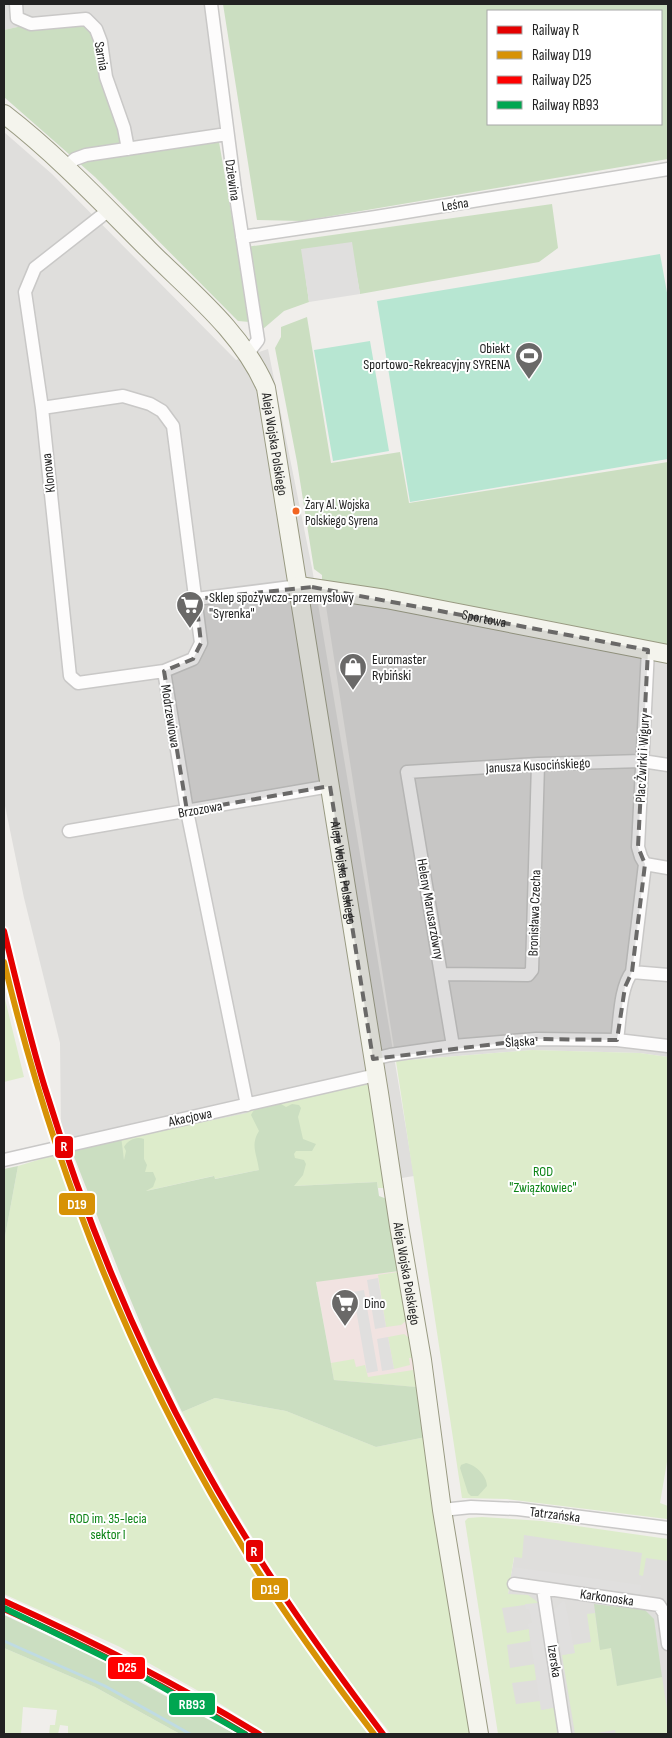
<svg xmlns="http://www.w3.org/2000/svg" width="672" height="1738" font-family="'Sofia Sans Condensed',sans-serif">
  <rect width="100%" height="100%" fill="#f0eeeb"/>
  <path fill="#dfdedc" d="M4 4H210L227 134 128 149 31 24 4 30Z
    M4 132 52 174 236 360 268 349 312 568 414 1176 377 1182 71 1149 61 1127 60 1043 24 898 4 801Z
    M322 580 668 648V1057L640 1053 532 1050 396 1061Z
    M519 1528 668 1550V1734H509L486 1599 508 1594Z"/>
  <path fill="#f1e3e1" d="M399 1271 417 1387 334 1380 316 1281Z"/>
  <path fill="#ddeccb" d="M4 995 24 1077 4 1082Z
    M532 1050 640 1053 668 1057V1456L660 1503 668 1506 667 1519 507 1499 462 1498 396 1061Z
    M366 1084 372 1089 387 1183 384 1188H378L377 1182 293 1186 259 1170 214 1179 213 1176 128 1195 121 1139 247 1113V1109Z
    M54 1155 119 1317 148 1376 200 1475 267 1589 372 1734H268L211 1698 120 1647 4 1594V1242L18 1166Z
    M398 1272 406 1321 401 1325 386 1327 378 1275Z
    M404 1334 409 1338 412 1358H409L410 1365 394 1369 388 1337Z
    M354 1359 356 1367 365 1365 368 1377 413 1370 416 1387 334 1380 331 1363Z
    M215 1398 286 1411 376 1447 426 1437 473 1734H391C338 1668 289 1598 245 1525 222 1488 203 1449 182 1412Z
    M482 1517 542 1521 668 1539V1561L646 1558 643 1576 639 1575 642 1553 524 1535 522 1558 514 1557 508 1594 528 1595 539 1603 502 1608 507 1633 529 1629 530 1641 507 1645 510 1668 535 1664 536 1680 512 1683 516 1704 540 1701 542 1710 556 1707 561 1734H498L465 1521 468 1518Z
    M595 1613 600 1649 611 1648 617 1685 662 1677 668 1715V1734H616L615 1730 591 1734H575L562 1655 574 1653 573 1645 591 1642 587 1614Z
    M4 1648 95 1687 180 1734H68V1726L60 1725 58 1734H49L50 1725H55L57 1710 23 1707 21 1734H4Z"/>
  <path fill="#cbdec1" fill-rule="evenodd" d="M223 4H668V159L302 221 257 220ZM661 11V124H488V11Z
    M86 19 96 29 128 148 218 136 250 322 238 321 95 177 4 97V30L31 24Z
    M552 204 558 248 539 262 360 294 351 243 302 250 309 302 284 311 263 329 259 321 246 247Z
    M307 317 331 463 400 452 409 503 668 462V648L322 580V575L314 569 297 462 275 348 281 337V327Z
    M278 1102 286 1107 292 1104 299 1105 301 1108 298 1117 303 1139 316 1144 312 1151H296L294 1154 295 1158 304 1160 306 1164 303 1175 294 1186 377 1182 379 1196 387 1199 399 1271 316 1282 334 1380 417 1387 426 1437 376 1447 286 1411 215 1398 182 1412 149 1344 122 1279 71 1149 121 1136 124 1160 126 1151 124 1147C128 1140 136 1136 144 1139V1159L147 1165 145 1172H153L156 1179 153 1187 146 1191 214 1176 215 1179 259 1170C257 1154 250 1145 259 1131L251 1115C255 1105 269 1105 278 1102Z
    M18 1166 4 1242V1169Z
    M466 1463C476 1465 487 1476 487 1486L478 1496H471L468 1493 460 1468 461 1465Z
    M594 1604 645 1610 654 1619 662 1677 617 1686 611 1648 600 1650Z
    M4 1615 96 1658 235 1734H180L95 1687 4 1648Z"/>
  <path fill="#b7e6d2" d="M660 254 668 298V459L410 502 377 301Z
    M370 341 389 451 333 461 314 350Z"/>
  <path fill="#e0dfde" d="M352 242 360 294 309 302 301 249Z
    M378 1278 386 1327 375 1329 367 1280Z
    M364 1290 378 1371 367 1373 353 1292Z
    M388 1337 394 1369 382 1371 377 1339Z
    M513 1567 641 1585 639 1597 511 1578Z
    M563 1601 565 1602 575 1653 562 1655 554 1609Z
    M539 1603 556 1707 541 1710 528 1624 532 1623 529 1609H526L525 1604Z"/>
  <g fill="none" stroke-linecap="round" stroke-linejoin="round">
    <path stroke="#bfdbe3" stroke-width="3" d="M4 1641 105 1686 190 1734"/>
    <defs>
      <path id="street" d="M16 4 17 18 31 24 86 19 96 29 101 42 106 77 124 128 128 149
        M211 4 235 190 258 340 248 353
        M65 167 75 159 86 155 227 134
        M109 210 35 268 25 292 42 408 70 676 78 683 164 671
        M242 237 376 217 668 169
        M42 408 123 396 150 404 162 411 173 426 201 643 193 659 164 671 187 811 247 1105
        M196 599 299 586
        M69 831 330 786
        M645 864 668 868
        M632 972 668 975
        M442 974 528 975 532 970 538 764
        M617 1040C620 1020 620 987 632 972L645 864 641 857 638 847 648 650
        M453 1046 407 772 538 764 642 761 668 765
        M373 1059 390 1055 453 1046 536 1039 617 1040 668 1046
        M4 1160 376 1075
        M442 1510 471 1507 518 1509 668 1528
        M514 1584 659 1605 664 1613 668 1644
        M543 1589 565 1734"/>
      <g id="secondary">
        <path id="s1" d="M4 114C56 154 102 203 149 250 191 292 242 332 266 388L379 1093 399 1226 422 1360 442 1510 479 1734"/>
        <path id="s2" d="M299 586 386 599 668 654"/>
      </g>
    </defs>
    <use href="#street" stroke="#c9c8c7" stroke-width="15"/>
    <use href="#secondary" stroke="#999a82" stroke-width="20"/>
    <use href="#street" stroke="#fdfcfc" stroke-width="12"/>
    <use href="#secondary" stroke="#f4f4ed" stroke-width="18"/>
    <defs>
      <path id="rail-1" d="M4 931C17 984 29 1036 45 1088 84 1215 135 1340 199 1457 252 1555 316 1645 383 1734
        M4 1601C92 1641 177 1684 259 1734"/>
      <path id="rail-2" d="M4 962C52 1162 127 1355 233 1531 275 1602 324 1669 374 1734"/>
      <path id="rail-3" d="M4 1609C87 1646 168 1687 245 1734"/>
      <path id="rail-4" d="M4 1608 137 1673 245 1734"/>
    </defs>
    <use href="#rail-1" stroke="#fff" stroke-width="10"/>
    <use href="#rail-2" stroke="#fff" stroke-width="10"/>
    <use href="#rail-3" stroke="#fff" stroke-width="10"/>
    <use href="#rail-4" stroke="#fff" stroke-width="10"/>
    <use href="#rail-1" stroke="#e50000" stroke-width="6"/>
    <use href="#rail-2" stroke="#d79205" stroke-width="6"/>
    <use href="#rail-3" stroke="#f00" stroke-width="6"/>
    <use href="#rail-4" stroke="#00a651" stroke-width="6"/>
  </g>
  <path fill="#6a6968" fill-opacity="0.2" stroke="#6a6968" stroke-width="4" stroke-dasharray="10 6" stroke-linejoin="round" d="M312 587 648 650 638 847 645 864 632 972 625 987 617 1040 536 1039 373 1059 330 786 187 811 164 671 193 659 201 643 196 599Z"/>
  <defs>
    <symbol id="stadium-pin" viewBox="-11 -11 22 30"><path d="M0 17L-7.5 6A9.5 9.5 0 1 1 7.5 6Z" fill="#6a6968" stroke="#fff"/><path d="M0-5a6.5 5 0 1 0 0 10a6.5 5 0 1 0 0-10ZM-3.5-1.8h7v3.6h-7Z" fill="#fff"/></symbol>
    <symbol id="supermarket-pin" viewBox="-11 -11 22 30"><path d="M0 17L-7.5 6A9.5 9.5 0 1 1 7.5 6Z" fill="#6a6968" stroke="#fff"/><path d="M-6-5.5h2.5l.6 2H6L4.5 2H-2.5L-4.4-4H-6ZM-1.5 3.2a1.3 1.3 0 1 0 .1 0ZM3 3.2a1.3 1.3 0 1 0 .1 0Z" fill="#fff"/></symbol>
    <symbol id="shop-pin" viewBox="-11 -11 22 30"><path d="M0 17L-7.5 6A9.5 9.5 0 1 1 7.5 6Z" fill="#6a6968" stroke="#fff"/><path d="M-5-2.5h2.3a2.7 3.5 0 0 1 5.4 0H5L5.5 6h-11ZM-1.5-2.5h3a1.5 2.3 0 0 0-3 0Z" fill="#fff"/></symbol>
  </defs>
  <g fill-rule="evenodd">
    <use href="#stadium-pin" x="513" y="340" width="32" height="43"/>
    <use href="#supermarket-pin" x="174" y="589" width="32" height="43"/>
    <use href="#shop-pin" x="337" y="651" width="32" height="43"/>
    <use href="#supermarket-pin" x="329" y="1287" width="32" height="43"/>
  </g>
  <circle fill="#f26522" stroke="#fff" stroke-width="2" cx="296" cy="511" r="4.5"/>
  <g text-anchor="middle" stroke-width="4" stroke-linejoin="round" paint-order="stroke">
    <g font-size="13" fill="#222" stroke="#fff" text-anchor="start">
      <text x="305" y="509">Żary Al. Wojska<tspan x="305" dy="16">Polskiego Syrena</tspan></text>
    </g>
    <g font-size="14" fill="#222" stroke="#fff">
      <text transform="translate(102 56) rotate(80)" y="5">Sarnia</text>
      <text transform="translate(233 180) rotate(82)" y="5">Dziewina</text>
      <text transform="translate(455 204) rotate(-9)" y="5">Leśna</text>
      <text dy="5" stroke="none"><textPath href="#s1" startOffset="438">Aleja Wojska Polskiego</textPath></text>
      <text transform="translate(48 473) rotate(-96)" y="5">Klonowa</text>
      <text dy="5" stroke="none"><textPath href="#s2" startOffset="188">Sportowa</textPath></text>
      <text transform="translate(171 716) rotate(81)" y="5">Modrzewiowa</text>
      <text transform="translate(642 758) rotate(-87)" y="5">Plac Żwirki i Wigury</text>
      <text transform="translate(538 765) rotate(-3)" y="5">Janusza Kusocińskiego</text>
      <text transform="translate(200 809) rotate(-10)" y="5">Brzozowa</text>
      <text dy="5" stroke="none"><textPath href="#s1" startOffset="872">Aleja Wojska Polskiego</textPath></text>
      <text transform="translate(431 909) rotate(80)" y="5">Heleny Marusarzówny</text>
      <text transform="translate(534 913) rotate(-88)" y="5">Bronisława Czecha</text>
      <text transform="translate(520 1041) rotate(-4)" y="5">Śląska</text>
      <text transform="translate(190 1117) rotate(-12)" y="5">Akacjowa</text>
      <text dy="5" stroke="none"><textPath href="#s1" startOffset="1278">Aleja Wojska Polskiego</textPath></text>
      <text transform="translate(555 1514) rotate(7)" y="5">Tatrzańska</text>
      <text transform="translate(607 1597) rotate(8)" y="5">Karkonoska</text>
      <text transform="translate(555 1661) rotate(81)" y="5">Izerska</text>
    </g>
    <g font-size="14" fill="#222" stroke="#fff" text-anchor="start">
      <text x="510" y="353" text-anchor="end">Obiekt<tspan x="510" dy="16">Sportowo-Rekreacyjny SYRENA</tspan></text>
      <text x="209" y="602">Sklep spożywczo-przemysłowy<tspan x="209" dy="16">"Syrenka"</tspan></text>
      <text x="372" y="664">Euromaster<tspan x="372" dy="16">Rybiński</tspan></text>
      <text x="364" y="1308">Dino</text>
    </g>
    <g font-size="14" fill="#0c8416" stroke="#fff">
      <text x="543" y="1176">ROD<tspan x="543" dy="16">"Związkowiec"</tspan></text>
      <text x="108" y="1523">ROD im. 35-lecia<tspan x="108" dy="16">sektor I</tspan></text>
    </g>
  </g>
  <g stroke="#fff" stroke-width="2">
    <rect x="54" y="1135" width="20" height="24" rx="5" fill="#e50000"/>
    <rect x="58" y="1192" width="38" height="24" rx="5" fill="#d79205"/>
    <rect x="245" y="1539" width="19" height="24" rx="5" fill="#e50000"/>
    <rect x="251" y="1577" width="38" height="24" rx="5" fill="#d79205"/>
    <rect x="107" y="1656" width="39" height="24" rx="5" fill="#f00"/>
    <rect x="168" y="1692" width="48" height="24" rx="5" fill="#00a651"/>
  </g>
  <g font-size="14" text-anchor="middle" font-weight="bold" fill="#fff">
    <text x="64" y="1151">R</text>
    <text x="77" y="1209">D19</text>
    <text x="254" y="1556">R</text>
    <text x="270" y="1594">D19</text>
    <text x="127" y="1672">D25</text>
    <text x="192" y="1709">RB93</text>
  </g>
  <rect width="672" height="1738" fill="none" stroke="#222222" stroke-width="10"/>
  <rect x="487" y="10" width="175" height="115" fill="#ffffff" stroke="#a7a7a7"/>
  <rect x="497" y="26" width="25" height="8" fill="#e50000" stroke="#a7a7a7"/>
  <text x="532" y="35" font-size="15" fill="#222222">Railway R</text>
  <rect x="497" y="51" width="25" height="8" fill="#d79205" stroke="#a7a7a7"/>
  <text x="532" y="60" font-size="15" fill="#222222">Railway D19</text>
  <rect x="497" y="76" width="25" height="8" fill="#ff0000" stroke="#a7a7a7"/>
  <text x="532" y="85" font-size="15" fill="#222222">Railway D25</text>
  <rect x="497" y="101" width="25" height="8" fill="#00a651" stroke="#a7a7a7"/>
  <text x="532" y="110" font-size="15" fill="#222222">Railway RB93</text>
</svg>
